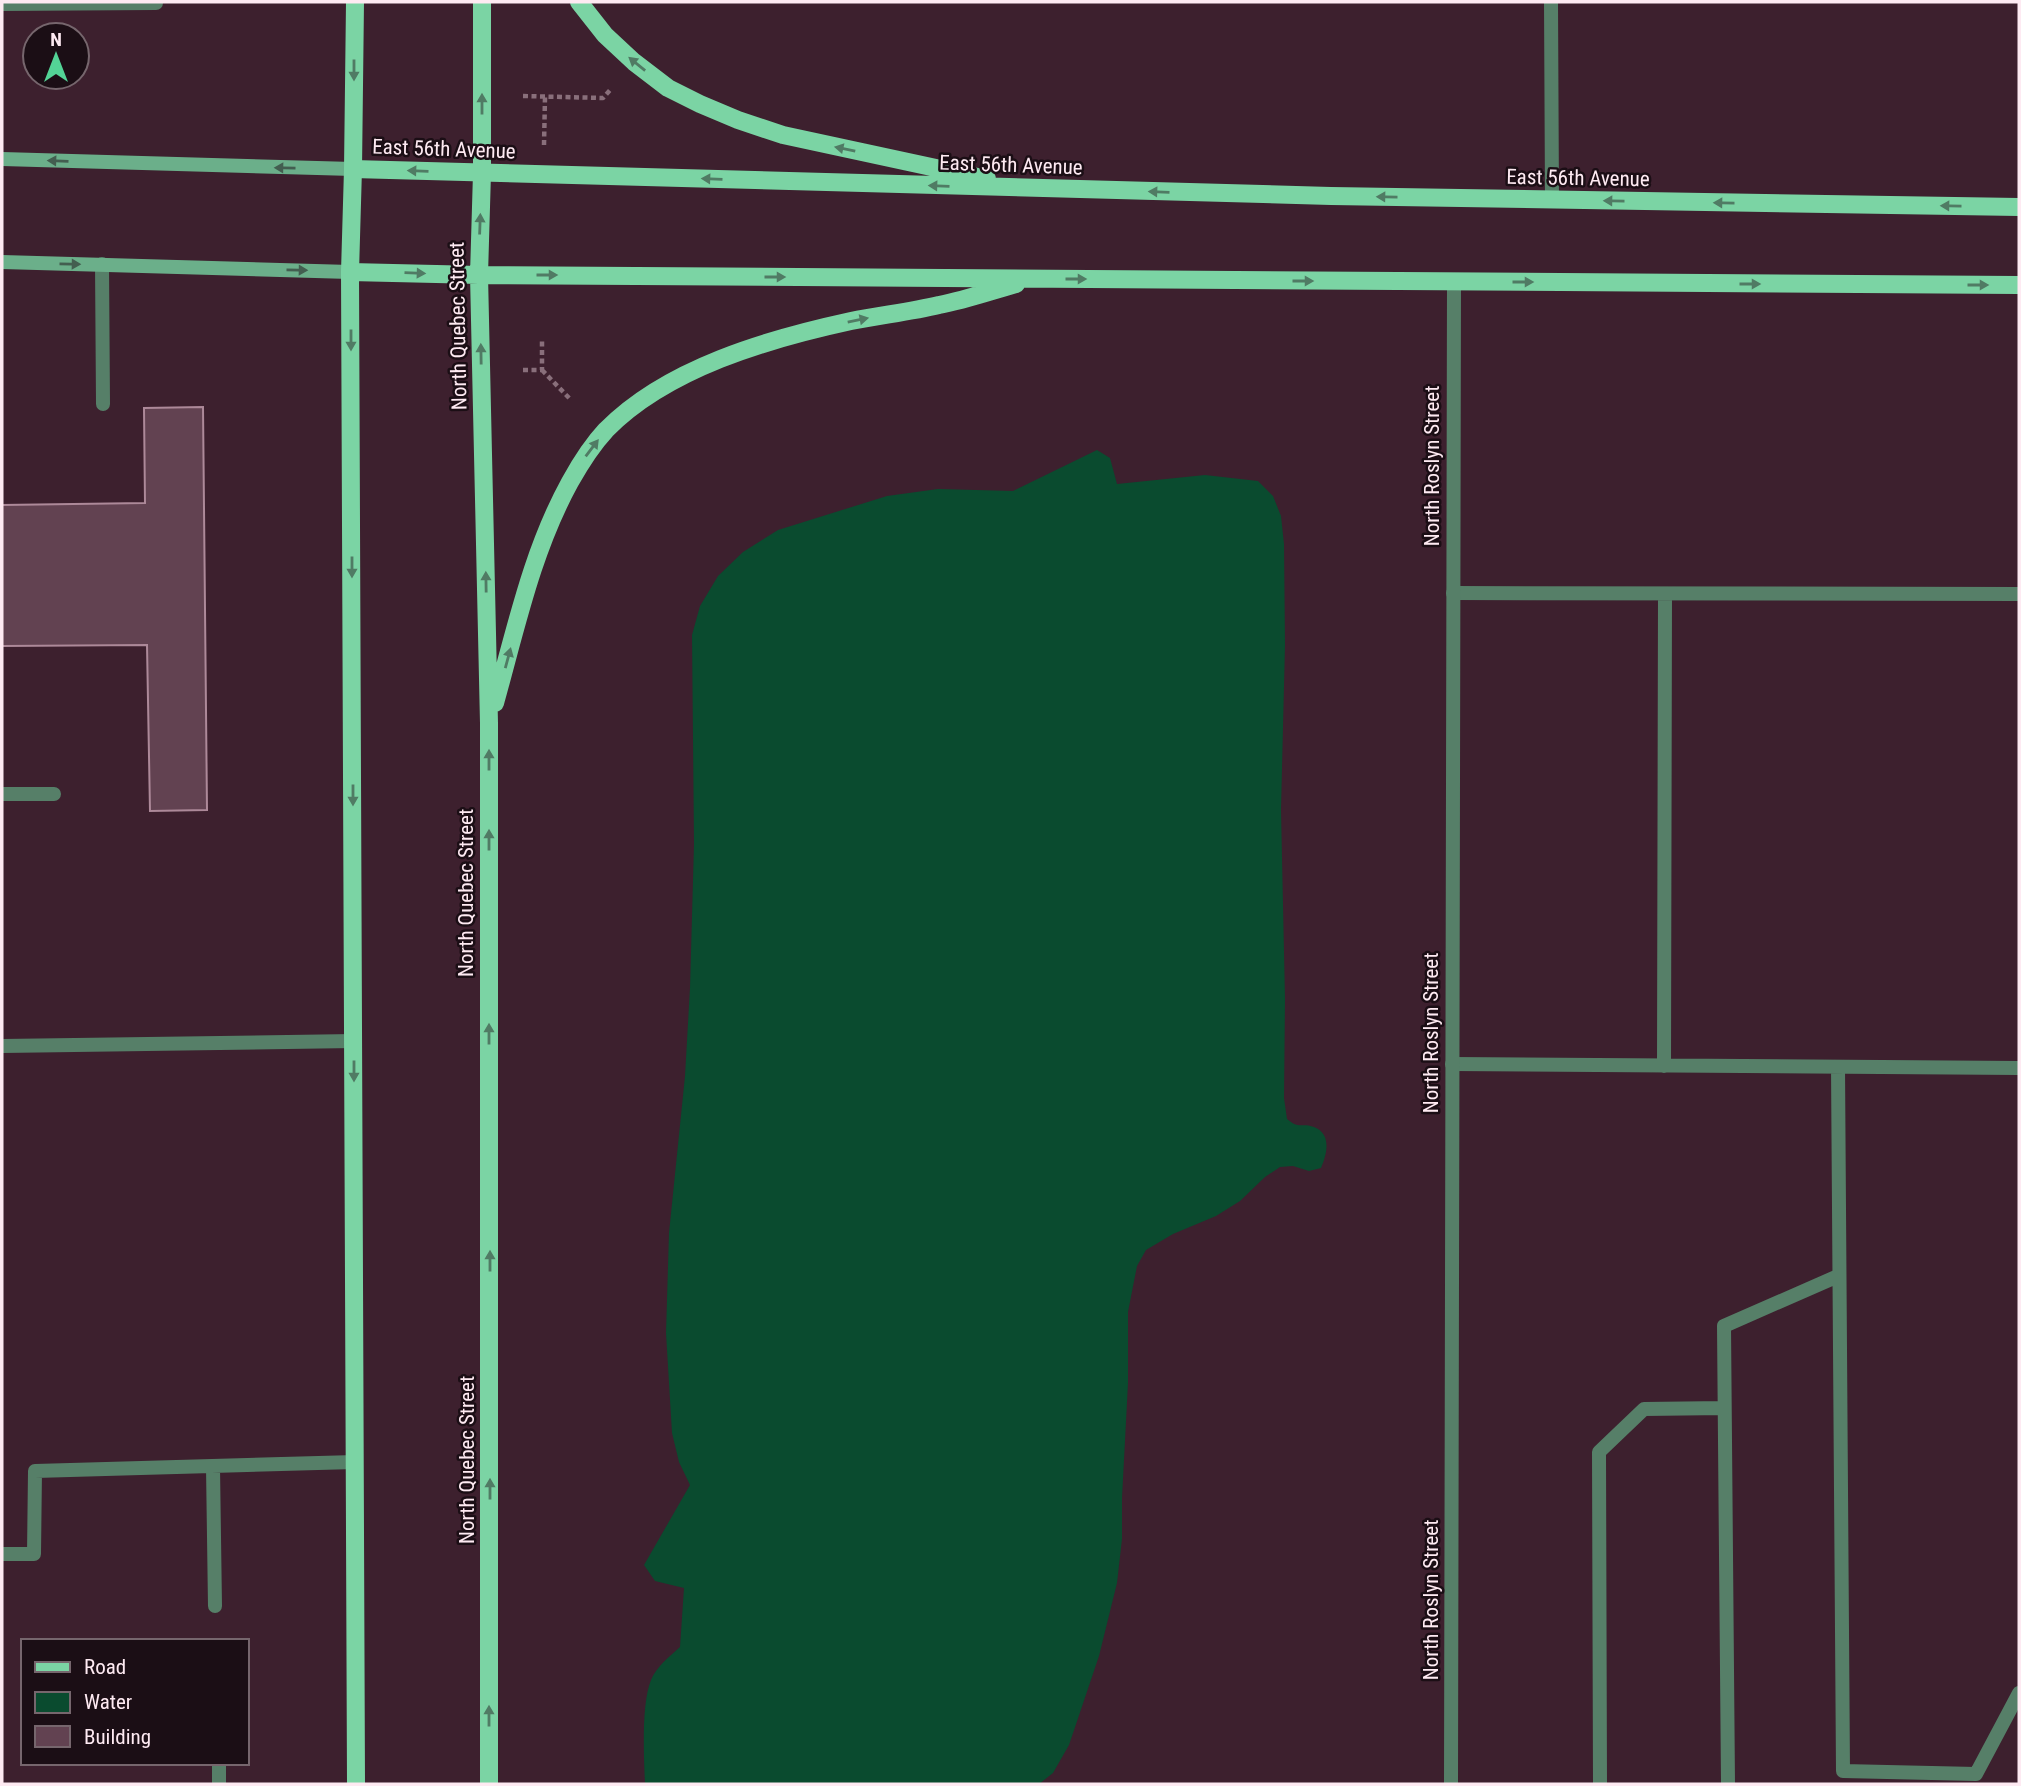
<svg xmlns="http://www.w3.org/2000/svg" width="2021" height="1786" font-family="'Roboto Condensed',sans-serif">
  <rect width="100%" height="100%" fill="#3d202e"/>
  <path fill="#0a4b2f" d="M1097 450 1110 458 1117 484 1205 475 1258 481 1273 496 1281 516 1284 544 1285 645 1281 810 1285 999 1284 1098 1287 1119C1300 1130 1301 1122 1314 1127 1332 1134 1327 1154 1321 1168L1309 1171 1293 1166 1280 1167 1265 1177 1240 1201 1216 1216 1173 1234 1146 1250 1137 1266 1128 1312V1383L1122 1498V1539L1117 1583 1099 1656 1069 1745 1053 1773 1039 1784H645C644 1757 641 1705 651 1680 656 1667 670 1656 680 1647L684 1588 655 1581 644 1565 690 1485 679 1462 672 1433 666 1333 669 1233 685 1076 690 988 694 844 692 635 700 606 718 576 743 552 778 530 887 496 938 489 1013 491Z"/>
  <path fill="#624251" stroke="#ad8999" stroke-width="2" d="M203 407 207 810 150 811 147 645 2 646V505L145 503 144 408Z"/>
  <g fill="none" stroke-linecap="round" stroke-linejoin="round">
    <path stroke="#896f7b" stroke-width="4.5" stroke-dasharray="5 3.5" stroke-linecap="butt" d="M523 96 603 98 612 88
      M544 145 545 97
      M523 370H542V338
      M542 370 571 400"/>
    <path stroke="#567f68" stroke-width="14" d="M1551 2 1552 200
      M2 4 156 3
      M102 264 103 404
      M1453 593 2019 594
      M2 794H54
      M2 1046 354 1041
      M1452 1064 2019 1068
      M1664 1066 1665 594
      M1838 1067 1843 1771 1976 1774 2019 1693
      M213 1467 215 1606
      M2 1554H34L35 1471 355 1462
      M219 1763V1784
      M1600 1784 1599 1452 1644 1409 1724 1408
      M1728 1784 1724 1326 1838 1276"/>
    <path stroke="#567f68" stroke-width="14" d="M1451 1784 1454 282"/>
    <path stroke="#6baf8a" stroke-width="14" d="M2 159 353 169
      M2 262 350 272"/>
    <path stroke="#7bd4a4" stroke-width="18" d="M355 2 353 169 350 272 356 1784
      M482 2V173L479 275 489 723V1784
      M579 2 605 35 634 62 668 88 700 104 738 120 783 135 987 179
      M353 169 1331 196 2019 207
      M350 272 479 275 2019 285
      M495 703C516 628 532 551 570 482 580 464 592 445 606 430 667 368 768 339 851 321 880 315 910 312 939 305 965 300 991 291 1016 284"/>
  </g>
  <defs><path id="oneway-solid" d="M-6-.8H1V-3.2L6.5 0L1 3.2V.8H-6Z" transform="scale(1.75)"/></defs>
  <g fill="#507b64">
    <use href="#oneway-solid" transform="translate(637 64) rotate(-141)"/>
    <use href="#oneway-solid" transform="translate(354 70) rotate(90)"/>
    <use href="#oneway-solid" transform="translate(482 104) rotate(-90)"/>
    <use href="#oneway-solid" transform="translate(845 149) rotate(-168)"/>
    <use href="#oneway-solid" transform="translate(418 171) rotate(-178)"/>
    <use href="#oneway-solid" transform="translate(712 179) rotate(-178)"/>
    <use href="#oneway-solid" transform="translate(939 186) rotate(-178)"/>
    <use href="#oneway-solid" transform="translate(1159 192) rotate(-178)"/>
    <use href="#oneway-solid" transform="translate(1387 197) rotate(-179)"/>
    <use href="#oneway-solid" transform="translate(1614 201) rotate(-179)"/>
    <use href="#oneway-solid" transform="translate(1724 203) rotate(-179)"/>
    <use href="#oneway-solid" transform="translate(1951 206) rotate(-179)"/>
    <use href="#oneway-solid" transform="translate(480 224) rotate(-88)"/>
    <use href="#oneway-solid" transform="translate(415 273) rotate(2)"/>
    <use href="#oneway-solid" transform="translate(547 275)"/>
    <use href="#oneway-solid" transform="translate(775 277)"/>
    <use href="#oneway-solid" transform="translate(1076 279)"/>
    <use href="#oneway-solid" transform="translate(1303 281)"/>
    <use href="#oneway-solid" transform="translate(1523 282)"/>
    <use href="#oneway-solid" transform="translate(1750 284)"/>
    <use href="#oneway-solid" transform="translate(1978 285)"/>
    <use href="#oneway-solid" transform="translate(858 320) rotate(-11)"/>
    <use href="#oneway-solid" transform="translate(351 340) rotate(90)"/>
    <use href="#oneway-solid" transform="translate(481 354) rotate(-91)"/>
    <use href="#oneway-solid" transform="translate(592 448) rotate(-53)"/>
    <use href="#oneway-solid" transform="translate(352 567) rotate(90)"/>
    <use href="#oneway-solid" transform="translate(486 582) rotate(-91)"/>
    <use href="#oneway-solid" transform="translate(508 658) rotate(-75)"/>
    <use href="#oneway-solid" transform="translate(489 760) rotate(-90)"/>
    <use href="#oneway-solid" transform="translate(353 795) rotate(90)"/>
    <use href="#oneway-solid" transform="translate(489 840) rotate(-90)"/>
    <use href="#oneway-solid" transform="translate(489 1034) rotate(-90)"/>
    <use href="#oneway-solid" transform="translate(354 1071) rotate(90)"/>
    <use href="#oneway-solid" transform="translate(490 1261) rotate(-90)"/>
    <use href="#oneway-solid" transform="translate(490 1489) rotate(-90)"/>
    <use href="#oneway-solid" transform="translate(489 1716) rotate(-90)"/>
  </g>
  <g fill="#435e50">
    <use href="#oneway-solid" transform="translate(58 161) rotate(-178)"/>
    <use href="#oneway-solid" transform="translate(285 168) rotate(-179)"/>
    <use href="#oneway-solid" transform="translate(70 264) rotate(1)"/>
    <use href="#oneway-solid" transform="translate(297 270) rotate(1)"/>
  </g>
  <g text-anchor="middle" stroke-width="5" stroke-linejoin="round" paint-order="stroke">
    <g font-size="21" fill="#feeaf2" stroke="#1b0e15">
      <text transform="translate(444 149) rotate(2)" y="7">East 56th Avenue</text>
      <text transform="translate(1011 165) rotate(2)" y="7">East 56th Avenue</text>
      <text transform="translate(1578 178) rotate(1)" y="7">East 56th Avenue</text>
      <text transform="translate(458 326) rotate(-91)" y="7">North Quebec Street</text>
      <text transform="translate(1432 466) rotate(-90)" y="7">North Roslyn Street</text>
      <text transform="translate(466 893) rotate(-90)" y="7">North Quebec Street</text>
      <text transform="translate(1431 1033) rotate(-90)" y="7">North Roslyn Street</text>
      <text transform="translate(467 1460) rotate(-90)" y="7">North Quebec Street</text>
      <text transform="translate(1431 1600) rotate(-90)" y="7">North Roslyn Street</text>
    </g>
  </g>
  <rect width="2021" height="1786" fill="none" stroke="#feeaf2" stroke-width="7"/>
  <rect x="21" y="1639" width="228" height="126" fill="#1b0e15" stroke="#76666d" stroke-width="2"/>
  <rect x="35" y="1662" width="35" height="10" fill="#7bd4a4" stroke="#76666d" stroke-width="2"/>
  <text x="84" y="1674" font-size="21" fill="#feeaf2">Road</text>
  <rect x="35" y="1692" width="35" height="21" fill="#0a4b2f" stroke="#76666d" stroke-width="2"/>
  <text x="84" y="1709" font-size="21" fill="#feeaf2">Water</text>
  <rect x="35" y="1726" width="35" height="21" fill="#624251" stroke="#76666d" stroke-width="2"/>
  <text x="84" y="1744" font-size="21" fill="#feeaf2">Building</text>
  <g transform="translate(56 56)"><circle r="33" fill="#1b0e15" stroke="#76666d" stroke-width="2"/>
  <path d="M0-5L12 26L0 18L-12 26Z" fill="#53d396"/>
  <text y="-10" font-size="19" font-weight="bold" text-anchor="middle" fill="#feeaf2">N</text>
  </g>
</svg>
